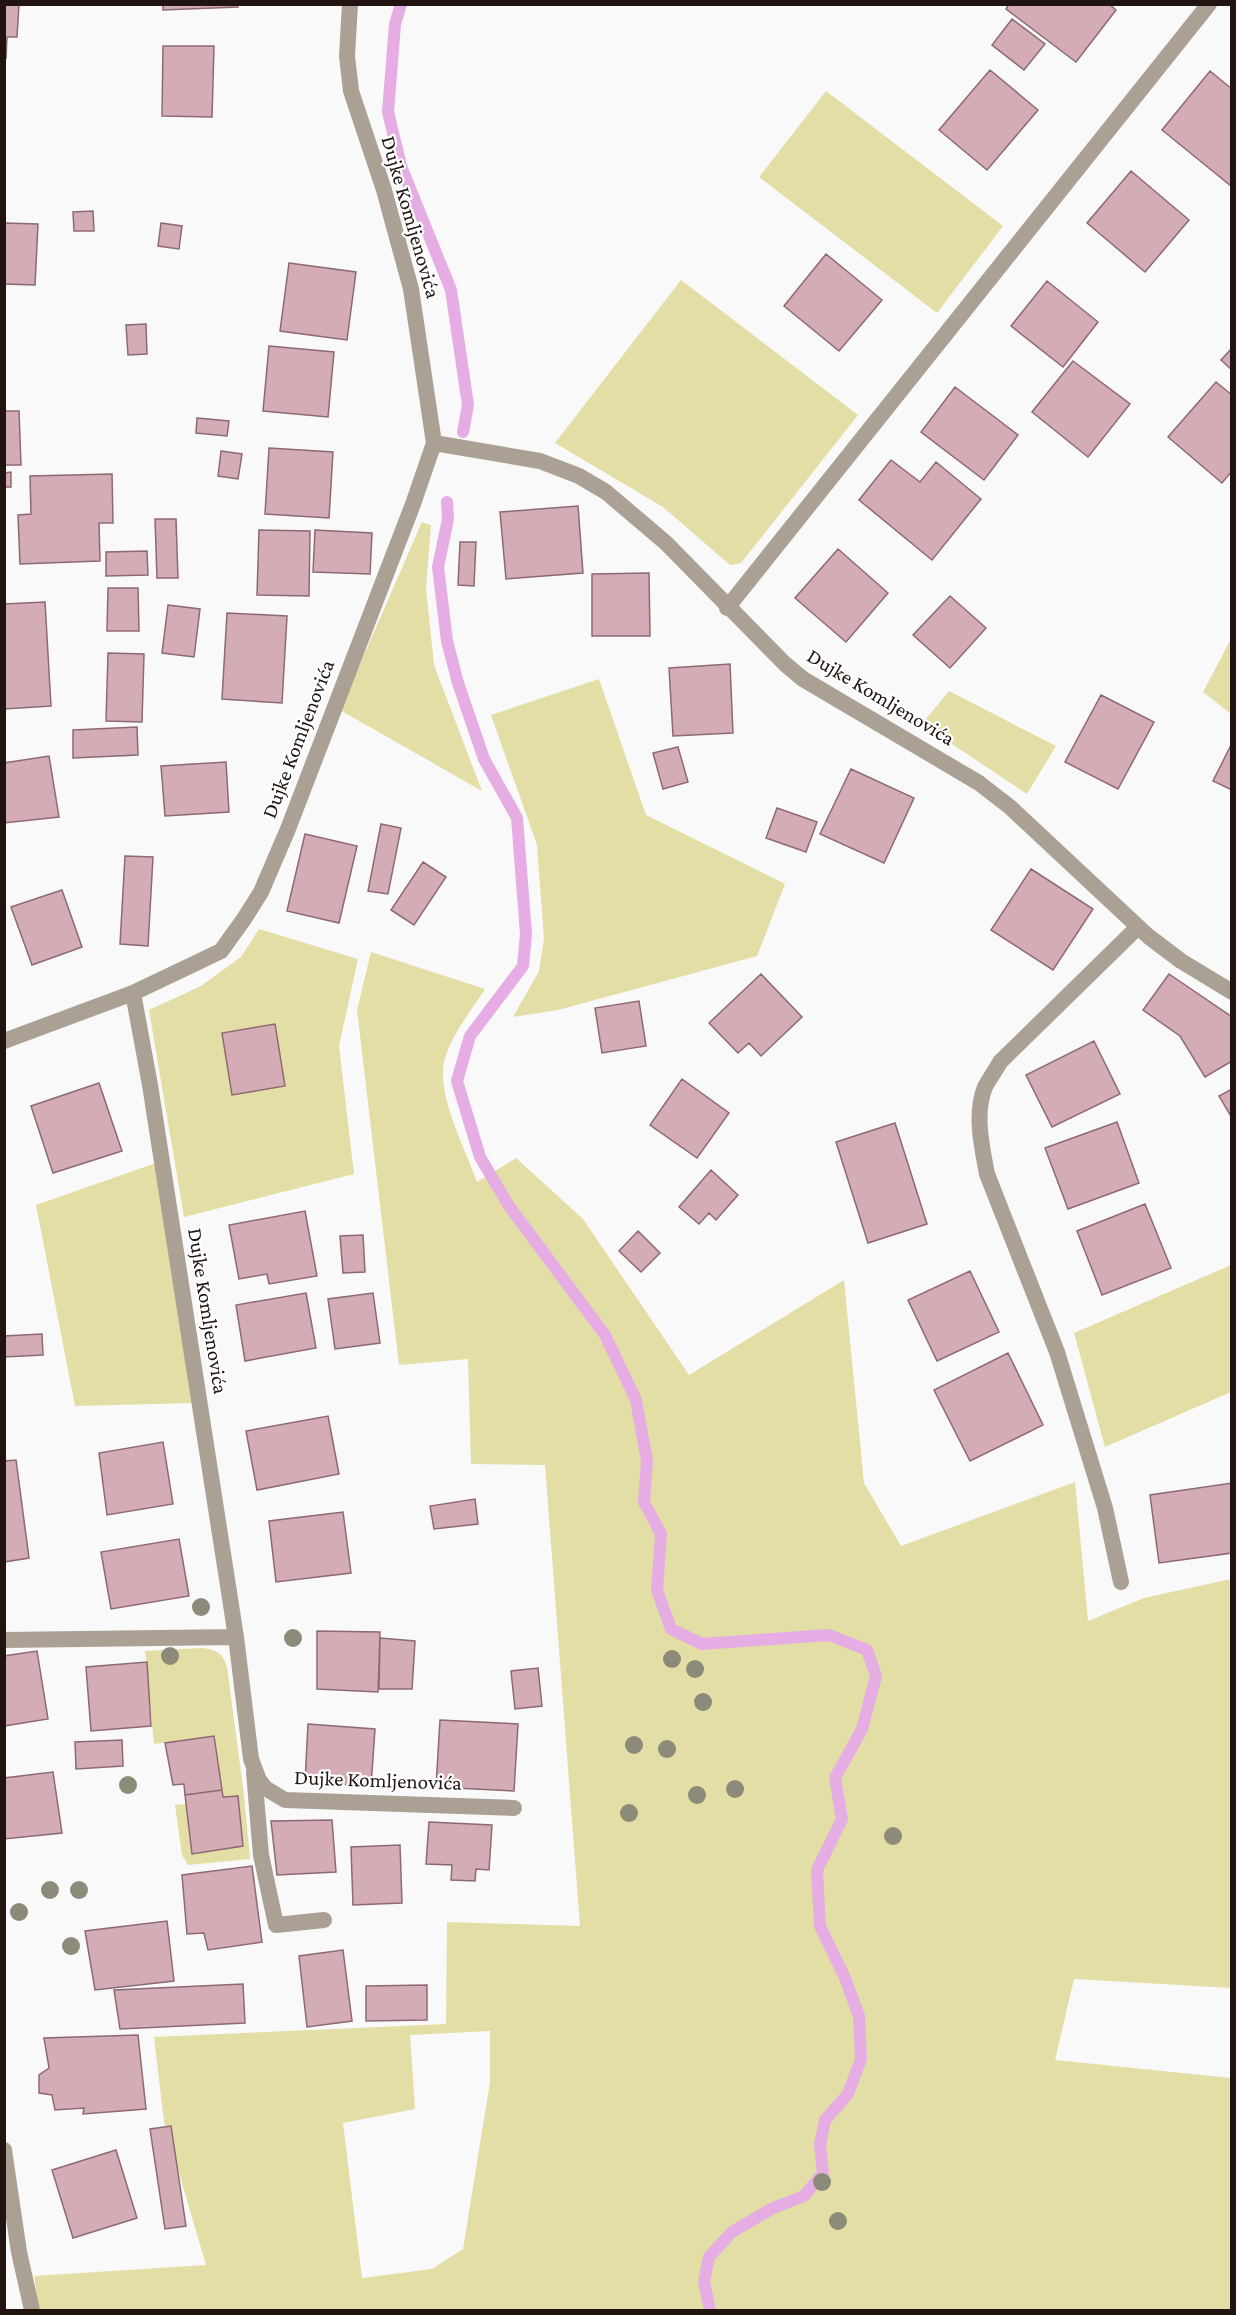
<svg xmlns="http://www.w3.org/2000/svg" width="1236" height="2315" font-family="'Crimson Pro',serif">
  <rect width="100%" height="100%" fill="#f9f9f9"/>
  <path fill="#e3dea5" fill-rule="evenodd" d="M826 91 1003 226 937 313 759 177Z
    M681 280 858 415 741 563 730 565 663 507 555 443Z
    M422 522 431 525 426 588 434 665 482 791 340 710Z
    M1231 639V714L1203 692Z
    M599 679 646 815 785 884 757 956 558 1010 513 1017 539 971 544 939 537 845 491 715Z
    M949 691 1056 746 1027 794 922 724Z
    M259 929 358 959 339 1046 354 1174 184 1217 149 1010 201 986 241 957Z
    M371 952 485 989C471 1011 450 1036 444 1062 437 1096 465 1148 477 1182L516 1158 583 1219 689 1375 844 1280 864 1483 901 1546 1075 1482 1088 1621 1144 1598 1231 1579V1988L1074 1979 1055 2060 1231 2078V2310H39L34 2276 206 2265 164 2122 154 2037 446 2024 447 1922 580 1926 545 1465 471 1464 468 1359 399 1365 357 1010ZM490 2031V2082L463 2249 432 2269 362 2278 343 2123 415 2109 410 2035Z
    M156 1163 193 1403 75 1406 36 1205Z
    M1231 1265V1392L1105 1447 1074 1333Z
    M201 1648C216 1649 223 1653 227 1667L244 1795 250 1859 188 1865 182 1855 175 1805 186 1804 185 1795 222 1790 213 1736 154 1744 145 1651Z"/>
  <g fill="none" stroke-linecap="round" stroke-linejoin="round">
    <path stroke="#e5ade4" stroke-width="12" d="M401 4 395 24 388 112 401 166 451 290 468 405 463 432
      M447 502 448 519 438 567 447 641 458 683 484 759 517 818 526 934 523 966 470 1036 457 1081 480 1157 509 1206 605 1335 636 1400 647 1461 644 1502 661 1534 657 1590 671 1629 702 1644 829 1635 867 1650 876 1676 862 1729 835 1778 842 1819 817 1870 820 1926 845 1978 859 2016 861 2059 848 2094 825 2120 820 2145 823 2173 804 2196 773 2208 732 2232 709 2257 704 2282 710 2310"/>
  </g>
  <path fill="#d4acb6" stroke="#8d6973" stroke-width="1.5" d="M4 4H19L17 37H7L6 59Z
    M163 4H237L238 7 163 10Z
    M1009 4H1109L1116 10 1076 62 1006 9Z
    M1012 19 1045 44 1024 70 992 45Z
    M163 46H214L212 117 162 116Z
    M990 70 1038 110 987 170 939 130Z
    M1210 71 1232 89 1231 186 1162 130Z
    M1131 171 1189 220 1145 272 1087 223Z
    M93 211 94 231H74L73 212Z
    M4 223 38 224 35 285 4 284Z
    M161 223 182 226 179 249 158 246Z
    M826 254 882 300 839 351 784 306Z
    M289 263 356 272 347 340 280 331Z
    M1047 281 1098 322 1063 367 1011 326Z
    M146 324 147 354 128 355 126 325Z
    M269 346 334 352 328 417 263 411Z
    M1232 348V370L1221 360Z
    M1073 361 1130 404 1088 457 1032 412Z
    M1216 382 1232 395V471L1222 483 1168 437Z
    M955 387 1018 435 984 480 921 432Z
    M4 411H19L21 465H4Z
    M197 418 229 421 227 436 196 433Z
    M269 448 333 452 329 518 265 514Z
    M221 451 242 454 238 479 218 476Z
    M891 460 920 482 936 462 981 499 932 560 859 500Z
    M11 472V487H4V473Z
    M112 474 113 523H99L100 561 20 564 18 515 31 514 30 476Z
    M578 506 583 573 506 579 500 512Z
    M155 519H176L178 578H157Z
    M259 530 310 531 309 596 257 595Z
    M315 530 372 533 370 574 313 572Z
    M460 542H476L474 586 458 585Z
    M838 549 888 593 846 642 795 598Z
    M147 551 148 575 106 576V552Z
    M649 573 650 636H592V574Z
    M108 588H138L139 631H107Z
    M950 596 986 628 950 668 913 635Z
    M45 602 51 706 4 709V604Z
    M168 605 200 609 194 657 162 653Z
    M227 613 287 616 282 703 222 699Z
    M108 653 144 654 142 722 106 721Z
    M730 664 733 733 673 736 669 668Z
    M1101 695 1154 722 1118 789 1065 762Z
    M137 727 138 755 73 758V730Z
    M1232 743V790L1213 781Z
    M678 747 688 782 663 789 653 753Z
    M49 756 59 817 4 823V763Z
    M226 762 229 812 165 816 161 766Z
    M851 769 914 798 884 863 820 834Z
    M777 808 817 822 806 852 766 838Z
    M381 824 401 828 388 894 368 891Z
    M305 834 357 846 339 923 287 911Z
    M125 856 153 857 148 946 120 944Z
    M423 862 446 877 414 925 391 910Z
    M1031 869 1093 909 1053 970 991 930Z
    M62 890 82 947 32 965 11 907Z
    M761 974 802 1017 761 1056 749 1043 738 1053 709 1023Z
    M1169 974 1232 1017V1061L1205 1077 1180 1036 1143 1010Z
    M639 1001 646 1046 602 1053 595 1008Z
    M275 1024 285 1086 232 1095 222 1033Z
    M1094 1041 1120 1094 1052 1127 1026 1075Z
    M682 1079 729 1113 697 1158 650 1125Z
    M99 1083 122 1151 53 1173 31 1106Z
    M1232 1089V1118L1219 1096Z
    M1117 1122 1139 1183 1068 1209 1045 1148Z
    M895 1123 927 1224 868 1243 836 1142Z
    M711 1170 738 1195 716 1220 709 1213 699 1224 679 1207Z
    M1145 1204 1171 1268 1102 1295 1077 1231Z
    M305 1211 317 1276 269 1284 267 1274 239 1279 229 1225Z
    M638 1231 660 1253 641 1272 619 1251Z
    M363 1235 365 1272 343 1273 340 1236Z
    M970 1271 999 1332 937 1361 908 1300Z
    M306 1293 316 1348 245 1361 236 1305Z
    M373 1293 380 1343 335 1349 328 1299Z
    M42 1334 43 1355 4 1357V1336Z
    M1008 1353 1043 1425 970 1461 934 1390Z
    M328 1416 339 1474 257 1490 246 1431Z
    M163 1442 173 1504 107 1515 99 1453Z
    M16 1460 29 1558 4 1562V1461Z
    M1232 1483V1553L1159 1563 1150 1495Z
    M475 1499 478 1524 434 1529 430 1506Z
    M343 1512 351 1573 276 1582 269 1521Z
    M179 1539 189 1596 111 1609 101 1552Z
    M317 1631 380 1632 378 1692 317 1689Z
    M380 1638 415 1641 412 1689H379Z
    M37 1651 48 1719 4 1726V1656Z
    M147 1662 151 1726 91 1731 86 1667Z
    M538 1668 542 1706 515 1709 511 1671Z
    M440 1720 518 1724 514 1791 436 1787Z
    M308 1724 375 1729 371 1786 305 1782Z
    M214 1736 222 1790 185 1795 184 1784 173 1785 165 1743Z
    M122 1740 123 1766 76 1769 75 1742Z
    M53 1772 62 1833 4 1839V1778Z
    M222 1790 223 1797 238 1796 243 1846 192 1854 185 1795Z
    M332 1820 336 1872 277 1875 271 1821Z
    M429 1822 492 1825 489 1870 476 1869 475 1881 451 1880 452 1865 426 1864Z
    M400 1845 402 1903 353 1905 351 1847Z
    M252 1866 262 1942 208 1950 204 1933 187 1934 182 1875Z
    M167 1921 174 1981 95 1990 85 1931Z
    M343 1950 352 2021 307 2027 299 1956Z
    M243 1984 245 2023 120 2029 114 1990Z
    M427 1985V2020L366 2021V1986Z
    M138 2035 146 2109 83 2114 84 2108 55 2110 52 2095 39 2093V2075L49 2068 44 2038Z
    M171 2126 186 2226 165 2229 150 2129Z
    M116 2150 137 2218 73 2238 52 2170Z"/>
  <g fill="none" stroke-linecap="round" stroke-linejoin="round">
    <path stroke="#aba094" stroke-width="16" d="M350 4 347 56 351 91 384 190 411 289 434 443 540 461 579 476 606 492 666 543 785 664 803 679 979 783 1010 807 1148 936 1181 961 1232 992
      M727 608 1209 4
      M133 993 150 1085 236 1637 251 1759 259 1780 265 1788 285 1800 514 1808
      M4 1041 133 993 196 963 221 951 244 919 261 892 288 829 413 504 434 443
      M1121 1582 1105 1508 1057 1352 987 1174C982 1147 974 1114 985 1087 989 1079 996 1070 1000 1062L1138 927
      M4 1640 236 1637
      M254 1772 261 1855 276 1925 324 1920
      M4 2150 19 2252 32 2310"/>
  </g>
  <g fill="#8c8a78">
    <circle cx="201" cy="1607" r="9"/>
    <circle cx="293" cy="1638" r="9"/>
    <circle cx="170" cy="1656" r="9"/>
    <circle cx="672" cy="1659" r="9"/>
    <circle cx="695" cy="1669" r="9"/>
    <circle cx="703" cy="1702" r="9"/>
    <circle cx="634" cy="1745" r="9"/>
    <circle cx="667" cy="1749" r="9"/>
    <circle cx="128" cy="1785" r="9"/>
    <circle cx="735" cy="1789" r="9"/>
    <circle cx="697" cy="1795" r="9"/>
    <circle cx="629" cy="1813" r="9"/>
    <circle cx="893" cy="1836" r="9"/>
    <circle cx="50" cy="1890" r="9"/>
    <circle cx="79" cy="1890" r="9"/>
    <circle cx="19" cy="1912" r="9"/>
    <circle cx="71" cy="1946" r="9"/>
    <circle cx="822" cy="2182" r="9"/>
    <circle cx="838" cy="2221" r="9"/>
  </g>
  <g text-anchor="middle" stroke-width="4.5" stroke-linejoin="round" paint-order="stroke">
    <g font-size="21" fill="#211410" stroke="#fff">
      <text transform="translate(411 217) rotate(74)" y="7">Dujke Komljenovića</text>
      <text transform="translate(881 697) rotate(31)" y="7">Dujke Komljenovića</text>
      <text transform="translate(298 739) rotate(-69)" y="7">Dujke Komljenovića</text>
      <text transform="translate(208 1311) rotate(81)" y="7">Dujke Komljenovića</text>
      <text transform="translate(378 1780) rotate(2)" y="7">Dujke Komljenovića</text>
    </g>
  </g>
  <rect width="1236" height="2315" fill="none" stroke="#211410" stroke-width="12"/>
</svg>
